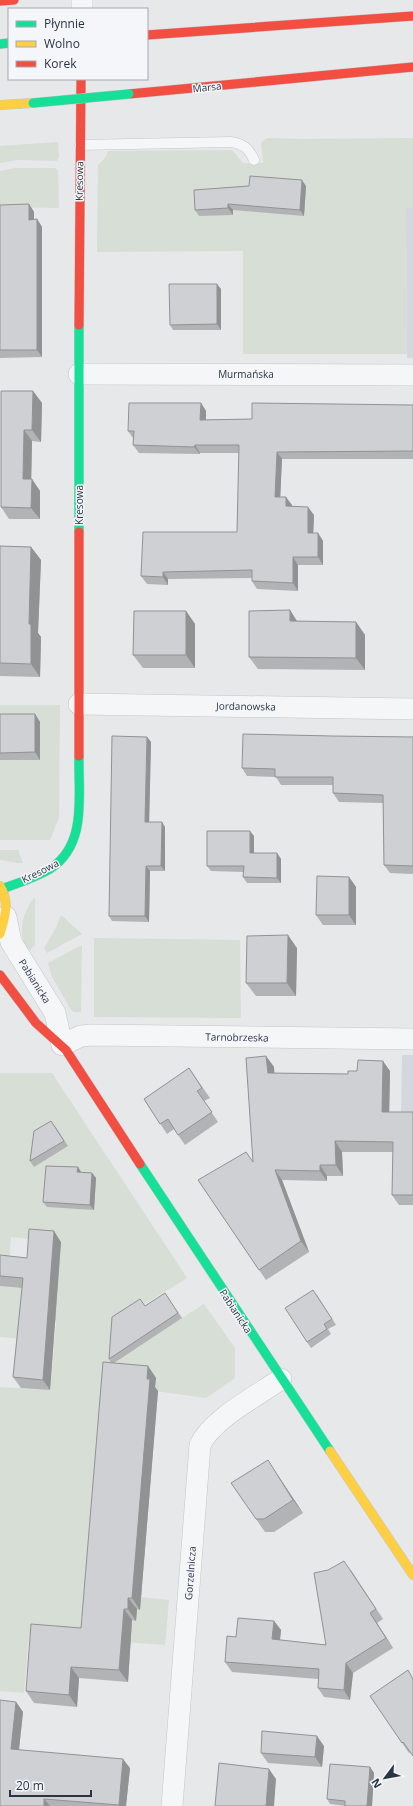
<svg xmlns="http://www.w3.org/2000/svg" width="413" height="1806" font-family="'Open Sans',sans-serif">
  <rect width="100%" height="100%" fill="#e6e8ea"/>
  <path fill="#d4d7dd" d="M406 208H413V358H407V354Z
    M402 1055H413V1122H401Z"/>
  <path fill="#d6ded6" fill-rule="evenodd" d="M268 138 301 139 413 138V208H406L407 354H243V251L97 252 98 165 106 157 108 151 232 150 243 163H263L261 142Z
    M58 142 59 157 57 161 17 160 0 163V146Z
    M14 168H55L58 170 59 208 0 207V171Z
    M0 705H60L59 818 50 840H0Z
    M0 850H18L23 863H17L0 860Z
    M35 897V945L27 953C18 933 21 914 35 897Z
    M61 915 82 934 47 953 44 948 55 930Z
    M94 938 240 940 241 1018 94 1017Z
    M82 945 81 1012H74L71 1010 52 977 48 963Z
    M0 1073H52L187 1278 116 1322 182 1318 204 1304 235 1348V1378L206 1398 155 1391V1378L137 1609 141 1597 169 1600 165 1645 29 1635 24 1693 0 1691V1387L50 1390 56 1323 27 1320 25 1339 0 1337ZM11 1237 37 1240 57 1291 7 1287Z"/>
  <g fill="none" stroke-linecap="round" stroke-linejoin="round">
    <defs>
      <path id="lane" d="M80 145 231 142C243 144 249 148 254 160"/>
      <path id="street" d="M82 9V0
        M79 374 413 375
        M79 704 413 709
        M6 917 11 942 55 1013 62 1045 81 1036 91 1035 413 1039
        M172 1806 200 1445C212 1419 257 1396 281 1379"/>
      <path id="fast" d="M0 44 9 43
        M79 325V532
        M2 889C18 883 35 878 50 869 88 844 78 795 79 756
        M140 1164 330 1451"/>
      <path id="slow" d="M0 105 33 103
        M0 886C10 902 5 918 0 934
        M330 1451 413 1575"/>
      <path id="jam" d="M0 1 14 0
        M147 35 413 16
        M129 94 413 67
        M79 325 81 79
        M79 756V532
        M0 975 36 1023 66 1050 140 1164"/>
    </defs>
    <use href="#lane" stroke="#c4c6c8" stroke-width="11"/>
    <use href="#street" stroke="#c4c6c8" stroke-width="22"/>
    <use href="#fast" stroke="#c4c6c8" stroke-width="10"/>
    <use href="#slow" stroke="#c4c6c8" stroke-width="10"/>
    <use href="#jam" stroke="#c4c6c8" stroke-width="10"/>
    <use href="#lane" stroke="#f5f6f7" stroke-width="10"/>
    <use href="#street" stroke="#f5f6f7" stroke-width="21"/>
    <use href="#fast" stroke="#16e098" stroke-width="9"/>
    <use href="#slow" stroke="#ffcf43" stroke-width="9"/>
    <use href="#jam" stroke="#f24e42" stroke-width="9"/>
    <defs>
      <path id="fast-bridge" d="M33 103 129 94"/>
    </defs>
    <use href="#fast-bridge" stroke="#c2c5c8" stroke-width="10" stroke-linecap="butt"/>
    <use href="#fast-bridge" stroke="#16e098" stroke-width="9"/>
  </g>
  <path fill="#b1b3b5" d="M306 186 304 216 233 210V215L199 216 195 210Z
    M29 204 34 212V219H37L42 227V357L0 358V205Z
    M221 289V330H173L170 325Z
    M33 391 42 403 41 442 32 441 31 479 40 491V519H9L1 507Z
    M201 403 206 411V420L252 419 413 405V459H282L280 497 292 505V506L314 515 313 533H318L323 541V565H298V591L257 589 252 581V578L168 579V585L147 584 141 576 237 532 239 453H200V454L139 453 133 445V438L128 431Z
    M0 546 31 547 41 560 38 633 41 637 40 677 0 676Z
    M290 610 297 621 356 622 365 635V670L258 669 249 657Z
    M186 611 195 624V668H143L133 655Z
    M0 714H35L40 722V760H0Z
    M332 736 413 737V874L390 873 384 865 383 803 339 802 333 793V785H281L276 777 247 776 242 768Z
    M147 737 151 742 149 822 165 827V871H150L149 922 112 921 109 916Z
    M254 836V853H277L281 859V883H247L243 877 244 872 211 871 207 866Z
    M349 877 356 887V925H323L316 915Z
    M297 948 296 996H256L246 983Z
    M266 1056 274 1067V1073L348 1074 357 1071H390L389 1112H413V1205H399L392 1195 393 1152H342L343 1176H327V1181L282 1180 309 1252 266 1280 198 1180 253 1162Z
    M189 1068 210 1098 204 1101 218 1122 185 1145 174 1129 167 1134 144 1099Z
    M55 1126 68 1146 34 1167 30 1161Z
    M78 1167 81 1172 92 1173 96 1178 94 1210 47 1207 43 1202Z
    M61 1242 50 1390 21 1388 13 1377 22 1288 0 1286V1255L27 1258Z
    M165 1293 182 1318 114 1363 148 1366 156 1378 155 1387 158 1391 140 1610 137 1609 136 1621 132 1620 128 1682 79 1678 77 1707 34 1703 26 1691 81 1628 111 1363 109 1359 145 1306Z
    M317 1295 336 1325 328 1329 331 1334 311 1348 307 1342Z
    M277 1474 303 1513 274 1532H265L231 1483Z
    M351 1570 383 1619 377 1623 393 1648 353 1673 350 1700 324 1697 318 1688V1679L232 1672 225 1662 236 1637 274 1621 281 1630 280 1640 326 1645Z
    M413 1678 411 1752 409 1753 370 1696Z
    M16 1702 23 1712 19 1750 130 1768 126 1806H0Z
    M324 1746 322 1767 268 1763 261 1753Z
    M370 1767 374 1773 372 1806H345L330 1804 327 1799Z"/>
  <path fill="#909294" d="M302 180 306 186 304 216 300 210Z
    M29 204 34 212V227L29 220Z
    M228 204 233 210V215L228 208Z
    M37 219 42 227V357L37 350Z
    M217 284 221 289V330L217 324Z
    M33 391 42 403 41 442 32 430Z
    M201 403 206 411V427L200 420Z
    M24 430 32 441 31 491 23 479Z
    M195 445 200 453V454L194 447Z
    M277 452 282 459 280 504 275 497Z
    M32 479 40 491V519L31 508Z
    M286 497 292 505V513L286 506Z
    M308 507 314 515 313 540 308 533Z
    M318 533 323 541V565L318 557Z
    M31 547 41 560 38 633 41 637 40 677 31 664 29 624Z
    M293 557 298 565V591L293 583Z
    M163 572 168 579V585L163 577Z
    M290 610 298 623 290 621Z
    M186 611 195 624V668L186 655Z
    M356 622 365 635V670L356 658Z
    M35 714 40 722V760L35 752Z
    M147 737 151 742 149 827 145 822Z
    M162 822 165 827V871L161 866Z
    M250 831 254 836V858L250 853Z
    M277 853 281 859V883L277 878Z
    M146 866 150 871 149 922 145 916Z
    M349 877 356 887V925L349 915Z
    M288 935 297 948 296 996 287 983Z
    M266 1056 274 1067 275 1083 268 1073Z
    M383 1061 390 1071 389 1122 382 1112Z
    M335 1141 342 1152 343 1176 336 1165Z
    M320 1165 327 1176V1181L320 1171Z
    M78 1167 81 1172H77Z
    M275 1170 282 1180 309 1252 301 1241Z
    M92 1173 96 1178 94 1210 90 1205Z
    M54 1231 61 1242 50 1390 43 1380Z
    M148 1366 156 1378 155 1387 158 1391 140 1610 132 1598Z
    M268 1460 277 1474 303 1513 293 1500Z
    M128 1598 137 1609 136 1621 128 1609Z
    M124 1609 132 1620 128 1682 119 1670Z
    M370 1613 377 1623 393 1648 386 1638Z
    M274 1621 281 1630 279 1649 272 1639Z
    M346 1663 353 1673 350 1700 344 1690Z
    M71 1667 79 1678 77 1707 69 1695Z
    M16 1702 23 1712 18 1758 11 1749Z
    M317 1736 324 1746 322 1767 315 1757Z
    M123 1759 130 1768 126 1806H119V1805Z
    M370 1767 374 1773 372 1806H367Z
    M269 1769 276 1779 274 1806H266Z
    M44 1799 50 1806H44Z"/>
  <path fill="#ced0d3" stroke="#909294" d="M250 176 302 180 300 210 228 204V208L195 210 194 190 249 186Z
    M29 204V220L37 219V350H0V205Z
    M169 284H217V324L170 325Z
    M1 391H33L32 430H24L23 479H32L31 508 1 507Z
    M129 403H201L200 420 252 419V403L413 405V451L277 452 275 497H286V506L308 507V533H318V557H293V583L252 581V570L163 572V577L141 576 143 532H237L239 445H195L194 447 133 445 134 431H128Z
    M0 546 31 547 29 624H31V664L0 663Z
    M290 610V621L356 622V658L249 657V611Z
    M134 611H186V655H133Z
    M0 714H35V752L0 753Z
    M243 734 332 736 413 737V866L384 865 383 795 333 793V777H275V769L242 768Z
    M112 736 147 737 145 822H162L161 866H146L145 916H109Z
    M207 831H250V853H277V878L243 877 244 866H207Z
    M317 876 349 877V915H316Z
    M288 935 287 983H246L247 936Z
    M266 1056 268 1073 348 1074V1071H357L358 1060 383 1061 382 1112H413V1195H392L393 1142 335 1141 336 1165H320V1171L275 1170 301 1241 259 1270 198 1180 246 1152 253 1162 246 1058Z
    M189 1068 202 1088 197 1091 212 1112 178 1135 168 1119 160 1124 144 1099Z
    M51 1121 64 1141 30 1161 34 1131Z
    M46 1166 78 1167 77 1172 92 1173 90 1205 43 1202Z
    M29 1229 54 1231 43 1380 13 1377 23 1278 0 1276V1255L27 1258Z
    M313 1290 332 1319 324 1324 327 1329 307 1342 285 1308Z
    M165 1293 178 1313 109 1359 112 1317 140 1299 145 1306Z
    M103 1362 148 1366 147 1379H150L132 1598H128V1609H124L119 1670 71 1667 69 1695 26 1691 31 1624 81 1628Z
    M268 1460 293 1500 264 1519H256L231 1483Z
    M344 1561 376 1609 370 1613 386 1638 346 1663 344 1690 318 1688 319 1669 225 1662 227 1636 236 1637 238 1618 274 1621 272 1639 326 1645 314 1573 328 1570Z
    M408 1670 413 1679V1756L403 1742 402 1743 370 1696Z
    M0 1700 16 1702 11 1749 123 1759 119 1805 44 1799V1806H0Z
    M262 1731 317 1736 315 1757 261 1753Z
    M219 1763 269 1769 266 1806H215Z
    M330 1764 370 1767 367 1806H345V1801L327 1799Z"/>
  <g text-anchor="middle" stroke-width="3" stroke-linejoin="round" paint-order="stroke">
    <g font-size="10" fill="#2b3445" stroke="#f4f6f9">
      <text transform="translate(207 87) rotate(-6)" y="4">Marsa</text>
      <text transform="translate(79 181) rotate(-89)" y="4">Kresowa</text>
      <text x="246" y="378">Murmańska</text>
      <text transform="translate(79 505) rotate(-90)" y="4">Kresowa</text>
      <text transform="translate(246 706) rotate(1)" y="4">Jordanowska</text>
      <text transform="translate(40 871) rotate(-27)" y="4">Kresowa</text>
      <text transform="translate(35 981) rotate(58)" y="4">Pabianicka</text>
      <text transform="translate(237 1037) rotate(1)" y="4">Tarnobrzeska</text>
      <text transform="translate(236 1311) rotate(57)" y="4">Pabianicka</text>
      <text transform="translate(190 1573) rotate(-86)" y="4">Gorzelnicza</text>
    </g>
  </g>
  <rect x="8" y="8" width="140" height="72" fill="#f4f6f9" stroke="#a4a8b1"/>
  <rect x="16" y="21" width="20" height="6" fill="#16e098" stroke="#a4a8b1"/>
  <text x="44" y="28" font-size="12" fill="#2b3445">Płynnie</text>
  <rect x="16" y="41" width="20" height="6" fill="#ffcf43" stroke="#a4a8b1"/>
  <text x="44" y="48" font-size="12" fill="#2b3445">Wolno</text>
  <rect x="16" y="61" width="20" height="6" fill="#f24e42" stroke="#a4a8b1"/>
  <text x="44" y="68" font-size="12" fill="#2b3445">Korek</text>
  <g transform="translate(385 1778) rotate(238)" stroke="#f4f6f9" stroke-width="3" paint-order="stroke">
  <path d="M0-3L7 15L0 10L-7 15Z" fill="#2b3445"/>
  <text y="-6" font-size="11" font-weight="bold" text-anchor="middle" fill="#2b3445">N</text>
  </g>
  <path d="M10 1790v6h81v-6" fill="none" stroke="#2b3445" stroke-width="2"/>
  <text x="16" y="1790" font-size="12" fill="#2b3445" stroke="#f4f6f9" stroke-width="3" paint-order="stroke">20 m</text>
</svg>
